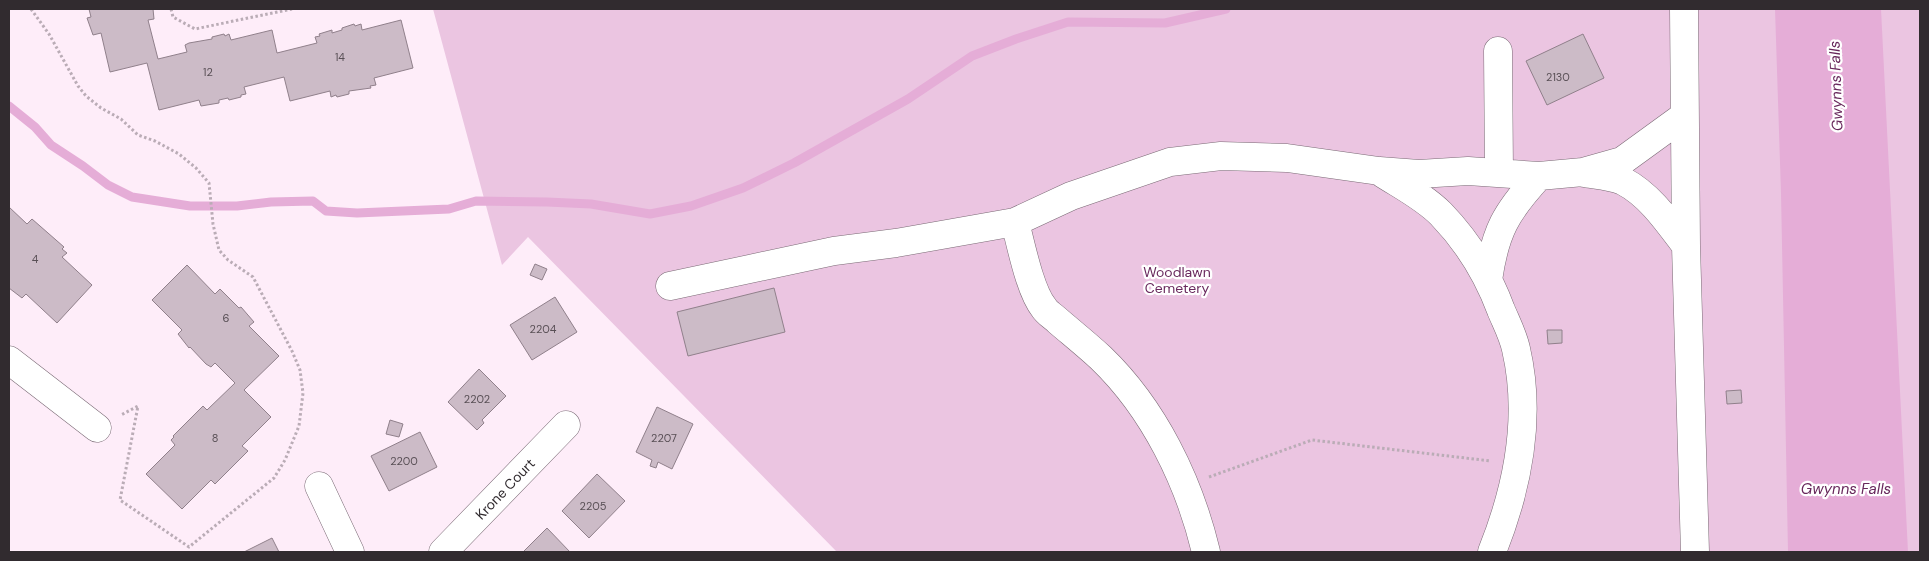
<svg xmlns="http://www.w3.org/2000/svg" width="1929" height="561" font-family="'DM Sans',sans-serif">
  <rect width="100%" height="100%" fill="#feedf9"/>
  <path fill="#ebc5e1" d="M433 9H1920V552H837L528 237 502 265Z"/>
  <path fill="#e5add7" d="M1775 9H1881L1908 552H1788L1781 193Z"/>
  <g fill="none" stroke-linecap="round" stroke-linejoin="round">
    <path stroke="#e5add7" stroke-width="9" d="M9 106 35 127 51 145 83 166 108 185 132 197 190 206H237L271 202 313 201 326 211 357 213 449 209 476 201 547 202 591 204 650 214 691 206 743 188 794 163 908 99 972 56 1016 39 1068 22 1165 23 1226 9"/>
  </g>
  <path fill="#ccbbc7" stroke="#90808b" d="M89 9H153L154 19 148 20 158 59 187 52 185 45 189 43 212 39V37L224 34 225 36 229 34 231 40 272 30 277 53 317 43 315 37 320 36 319 34 332 30V33L342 30V28L354 24 355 26 361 24 362 30 401 20 413 68 374 78 376 85 370 86 371 88 349 91V94L337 97 336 95 331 97 330 91 290 101 284 77 244 87 246 94 241 95V97L229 100 228 98 219 100V103L201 106 199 100 159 110 147 63 110 72 101 33 93 35 87 18 91 17Z
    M1583 34 1604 78 1547 105 1526 61Z
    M9 207 27 224 32 219 64 247 62 249 67 253 62 257 92 285 57 323 26 294 22 298 9 288Z
    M535 264 547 269 542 280 530 275Z
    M187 265 215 294 220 289 239 308 241 307 254 322 249 326 279 356 244 390 271 417 242 446 248 451 215 484 211 480 182 509 146 474 175 445 171 440 174 437 173 436 203 406 207 410 235 383 215 363 211 367 206 364 190 347 189 348 178 334 182 330 152 300Z
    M774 288 785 332 688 356 677 312Z
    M555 297 577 332 532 360 510 325Z
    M1547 330H1562V343L1548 344Z
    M479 369 506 396 482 420 484 423 477 430 448 402Z
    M1741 390 1742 403 1727 404 1726 391Z
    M657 407 693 424 672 469 658 462 656 468 650 466 652 460 636 452Z
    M390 420 403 424 399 437 386 434Z
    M420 432 437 467 389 491 371 456Z
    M597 474 625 501 589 538 562 511Z
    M547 528 570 552H523Z
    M272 538 279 552H244Z"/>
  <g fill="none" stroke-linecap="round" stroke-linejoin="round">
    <defs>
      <path id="minor" d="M1684 9 1686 246 1695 552
        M1498 51 1499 173
        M1382 173C1402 186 1424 197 1441 214 1467 241 1488 275 1501 310 1506 322 1513 335 1516 349 1532 418 1518 487 1492 552
        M1584 173C1596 175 1612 176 1623 181 1650 195 1668 222 1686 246
        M1015 222C1021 245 1030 291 1044 308 1047 313 1054 317 1058 321 1072 333 1087 345 1101 358 1154 409 1189 481 1206 552
        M1488 280C1495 231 1506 212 1539 176
        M670 286 834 251 896 243 1015 222 1071 196 1170 162 1221 156 1287 158 1379 171 1419 174 1468 171 1539 176 1583 172 1622 161 1684 116
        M9 360 97 428
        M319 486 350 552
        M443 552 566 425"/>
    </defs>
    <use href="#minor" stroke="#7a6a75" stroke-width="29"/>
    <path stroke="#baacb6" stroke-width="3" stroke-dasharray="2.5 2.5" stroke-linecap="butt" d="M31 9 49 34 78 86 86 96 101 108 121 119 138 135 155 141 179 154 196 168 209 183 213 224 219 250 228 260 253 277 292 351 300 370 303 393 299 426 285 460 274 478 189 547 120 500 138 406 121 415
      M171 9 173 17 195 29 292 9
      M1209 477 1312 440 1491 461"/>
    <use href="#minor" stroke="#fff" stroke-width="28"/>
  </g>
  <g text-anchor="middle" stroke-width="4.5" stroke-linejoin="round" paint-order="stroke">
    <g font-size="11" fill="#584f55">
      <text x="340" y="61">14</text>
      <text x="208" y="76">12</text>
      <text x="1558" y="81">2130</text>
      <text x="35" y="263">4</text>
      <text x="226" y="322">6</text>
      <text x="543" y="333">2204</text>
      <text x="477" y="403">2202</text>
      <text x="215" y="442">8</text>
      <text x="664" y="442">2207</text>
      <text x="404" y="465">2200</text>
      <text x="593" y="510">2205</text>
    </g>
    <g font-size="14" fill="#6a2a5e" stroke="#fff">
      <text x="1177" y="277">Woodlawn<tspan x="1177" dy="16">Cemetery</tspan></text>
    </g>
    <g font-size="14" fill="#312b2f" stroke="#fff">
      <text transform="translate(505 489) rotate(-46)" y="5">Krone Court</text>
    </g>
    <g font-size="15" font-style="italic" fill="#68285c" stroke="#fff">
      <text transform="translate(1836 86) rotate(-92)" y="5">Gwynns Falls</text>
      <text x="1846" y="494">Gwynns Falls</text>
    </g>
  </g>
  <rect width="1929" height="561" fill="none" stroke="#312b2f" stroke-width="20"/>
</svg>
